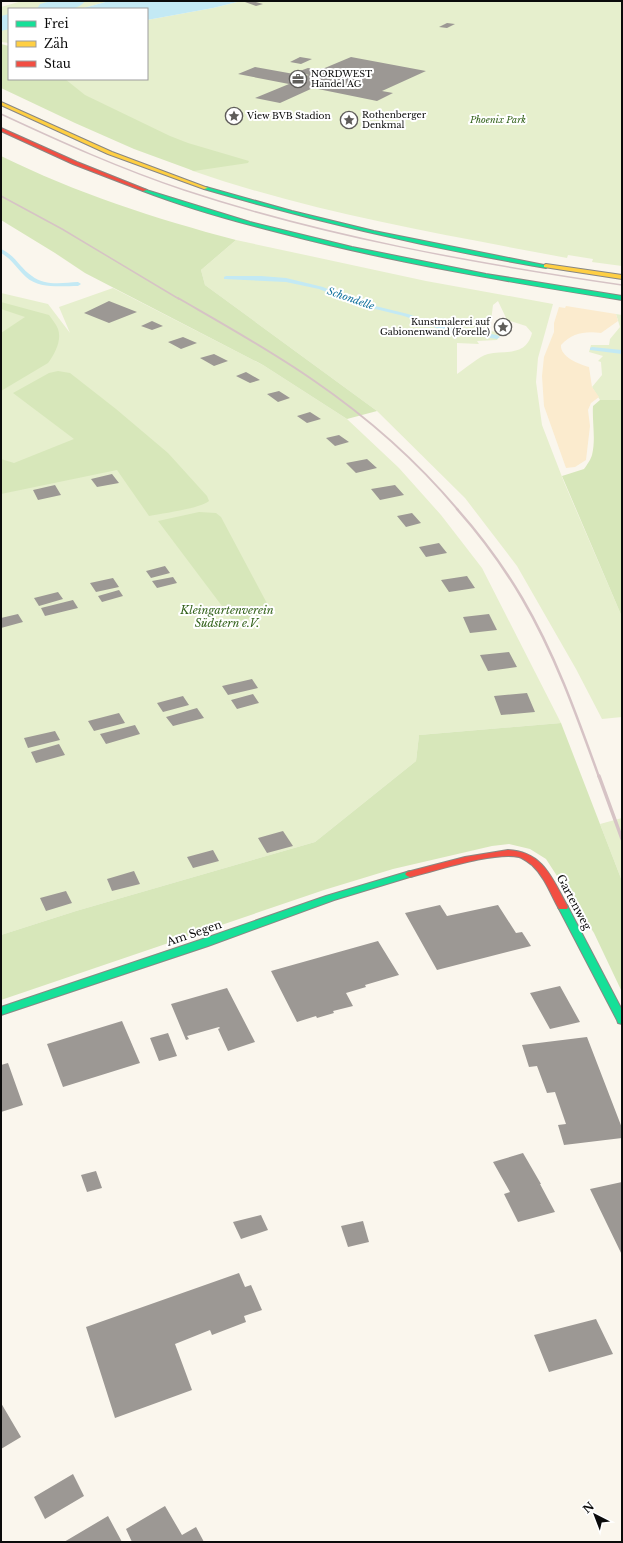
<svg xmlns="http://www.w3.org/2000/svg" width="623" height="1543" font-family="'Libre Baskerville',serif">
  <rect width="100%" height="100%" fill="#faf6ed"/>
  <path fill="#e6efcd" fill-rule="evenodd" d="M22 1H109L80 9H9V43L1 42V7Z
    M241 1H622V266L592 262 593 259 568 255 567 258C441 234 314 213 193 171L27 79H147V20L213 8Z
    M236 240 426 281 553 304 538 358 536 382 542 425 564 482 622 617V717L602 719 576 669 517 566 465 498 377 411 205 285 201 270ZM498 301 507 320 526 326 532 333C526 357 505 350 488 354 479 356 465 369 457 374V343L479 344 477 341 497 340 500 334 484 328 491 321 493 305Z
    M113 288 263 365 347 419 399 468 441 515 482 568 561 723 419 735 416 761 315 842 76 911 1 935V293L48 304 70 333 59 307Z
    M616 314 622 315V400H600L592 387 602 375 601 362 598 361 603 356 589 352 591 345H609L610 339 620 327Z
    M622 818V881L600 824Z"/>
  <path fill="#d7e7ba" d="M1 44 9 46V79H65L85 95 170 136 188 143 249 161 248 163 194 171 134 149 75 123 1 88Z
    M1 156C76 193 156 219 236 240L201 270 205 285 377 411 347 419 263 365 85 273 55 253 1 220Z
    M1 302 49 315C52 319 56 324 58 329 62 340 55 354 48 363L1 391V333L25 317 1 309Z
    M58 371 70 373 116 409 168 453 207 496 209 501C198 509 164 513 149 516L117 470 1 494V459L14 463 74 439 13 393 49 373Z
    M600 400H622V617L562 476 584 469C587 465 591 459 592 455 596 439 592 422 593 406Z
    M199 512 216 513 221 517 270 609 267 614 234 622 158 521Z
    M561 723 622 881V992L594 933 546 859 530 849 509 844 492 846 393 869 324 890 1 1000V935L76 911 315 842 416 761 419 735Z"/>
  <path fill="#fbebce" d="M566 306 616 314 618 321 601 333C585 331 572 333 561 345 560 357 579 364 589 367L592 387 599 397 591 403 588 410 590 426 586 460 575 467 566 468 544 406 542 376 544 357 554 332V323L559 307 565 308Z"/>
  <path fill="#c3e9f4" d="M109 1H241L213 8 147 20V9H80Z"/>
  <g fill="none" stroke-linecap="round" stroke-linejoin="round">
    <path fill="#c3e9f4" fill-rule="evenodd" d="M1 249C15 255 20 268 32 276 44 286 63 283 78 282L81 284 78 286C61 286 39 289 26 277 17 269 12 259 1 253Z
      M226 276H261L286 278 323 287 359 302 408 314 445 327 497 335 500 337 497 339 442 330 404 316 355 304 319 289 286 282 224 279V277Z
      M592 347 622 350V354L590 350V348Z"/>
    <path fill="#c3e9f4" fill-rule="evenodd" d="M51 1H85C76 14 51 9 37 9L40 4Z
      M9 14V29L1 31V16Z"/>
  </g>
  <path fill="#9c9894" d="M251 1H252L263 4 256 6 245 2Z
    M447 23 455 24 447 28 439 27Z
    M300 57 312 59 301 64 290 62Z
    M351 57 426 71 382 91 393 93 377 101 313 88 280 103 255 98 289 84 238 74 255 67 305 76 309 75 297 72 308 68 320 70Z
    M109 301 137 312 109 323 84 313Z
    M152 321 163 326 152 330 141 326Z
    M183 337 197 343 181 349 168 342Z
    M214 354 228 361 214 366 200 358Z
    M246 372 260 380 250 383 236 376Z
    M279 391 290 398 278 402 267 394Z
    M310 412 321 419 307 423 297 416Z
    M339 435 349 442 335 446 326 438Z
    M367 459 377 468 356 473 346 463Z
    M112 474 119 483 97 487 91 479Z
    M55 485 61 495 38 500 33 490Z
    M395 485 404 495 380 500 371 489Z
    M412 513 421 523 406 527 397 516Z
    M439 543 447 553 426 557 419 547Z
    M165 566 170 573 151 578 146 571Z
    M467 576 475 588 449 592 441 580Z
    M173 577 177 583 157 588 152 581Z
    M113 578 119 587 96 592 90 583Z
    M119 590 123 596 102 602 98 596Z
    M58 592 63 599 39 606 34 598Z
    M73 600 78 608 45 616 41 608Z
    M18 614 23 622 1 628V618Z
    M489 614 497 630 470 633 463 617Z
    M509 652 517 667 488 671 480 655Z
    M252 679 258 688 228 695 222 686Z
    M527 693 535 712 501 715 494 696Z
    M253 694 259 703 237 709 231 700Z
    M183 696 189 705 163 712 157 703Z
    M197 708 204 718 173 726 166 717Z
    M119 713 125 723 94 731 88 721Z
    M135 725 140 734 106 744 100 734Z
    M55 731 60 740 28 748 24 738Z
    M59 744 65 755 36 763 31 752Z
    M283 831 293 846 267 853 258 838Z
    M213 850 219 861 193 868 187 857Z
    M134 871 140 884 112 891 107 879Z
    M66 891 72 903 46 911 40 898Z
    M440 905 447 916 498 905 516 933 522 932 531 946 437 970 405 913Z
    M378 941 399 975 365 985 366 987 346 993 353 1006 333 1011 334 1013 317 1018 316 1016 297 1022 271 971Z
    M560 986 580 1022 550 1029 530 993Z
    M227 988 255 1042 228 1051 218 1029 220 1028 219 1027 187 1036 189 1039 186 1040 171 1004Z
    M122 1021 140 1063 63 1087 47 1044Z
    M168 1033 177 1056 159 1061 150 1038Z
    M587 1037 622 1128V1138L564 1145 558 1125 566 1124 555 1092 547 1093 537 1066 529 1067 522 1045Z
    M8 1063 23 1105 1 1112V1065Z
    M523 1153 541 1184H540L555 1212 518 1222 504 1194 510 1192 493 1162Z
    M96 1171 102 1188 87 1192 81 1175Z
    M622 1182V1255L590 1189Z
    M261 1215 268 1230 241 1239 233 1222Z
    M363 1221 369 1242 348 1247 341 1226Z
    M239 1273 245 1287 251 1285 262 1310 244 1316 246 1322 212 1335 210 1330 175 1344 192 1390 115 1418 86 1327Z
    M596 1319 613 1354 549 1372 534 1335Z
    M1 1403 21 1437 1 1449Z
    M73 1474 84 1496 45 1519 34 1497Z
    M165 1506 182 1535 196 1527 204 1542H132L126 1529Z
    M108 1516 122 1542H64Z"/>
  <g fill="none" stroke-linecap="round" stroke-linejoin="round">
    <defs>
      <path id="fast" d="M206 187 292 211 374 231 549 266 546 268C430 248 317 222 204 189V187Z
        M143 189 250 222 352 247 486 274 622 296V300C509 282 396 263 285 234 237 222 190 209 143 191Z
        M410 871 413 872 415 874 413 876 334 900 208 946 1 1015V1007L200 940 326 896Z
        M563 904 567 905 568 907 622 1010V1024L618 1023 617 1020 558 907 559 905Z"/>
      <path id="slow" d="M1 102 112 152 208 188 204 189 108 154 1 105Z
        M546 264 622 275V279L544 267V265Z"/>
      <path id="jam" d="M1 128 77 162 147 190 143 191 73 164 1 131Z
        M508 850C544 852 552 879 568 907L567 909H559C551 895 545 877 532 865 528 862 523 858 519 857 495 851 435 871 410 877L407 876 405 874 407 872 465 857Z"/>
    </defs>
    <use href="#fast" stroke="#898783" stroke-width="2"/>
    <use href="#slow" stroke="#898783" stroke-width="2"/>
    <use href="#jam" stroke="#898783" stroke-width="2"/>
    <use href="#fast" fill="#16e098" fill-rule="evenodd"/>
    <use href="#slow" fill="#ffcf43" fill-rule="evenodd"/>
    <use href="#jam" fill="#f24e42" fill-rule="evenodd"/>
    <path stroke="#d6c3c5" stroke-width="1.5" d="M1 114C61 142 121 169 184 190 326 237 474 263 622 285
      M1 196 62 229 179 299"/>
    <path stroke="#d6c3c5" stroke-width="2" d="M178 298C223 324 270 350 313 380 367 417 416 460 458 510"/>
    <path stroke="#d6c3c5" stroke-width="2.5" d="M457 509C481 536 503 566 522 598 555 654 577 716 599 777"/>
    <path stroke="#d6c3c5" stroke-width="3.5" d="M599 776 622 839"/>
  </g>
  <defs>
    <symbol id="office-ring" viewBox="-11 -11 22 22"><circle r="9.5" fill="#fff" stroke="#5f5d5a" stroke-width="1.5"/><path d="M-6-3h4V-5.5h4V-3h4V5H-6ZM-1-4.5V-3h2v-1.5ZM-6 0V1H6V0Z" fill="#5f5d5a"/></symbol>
    <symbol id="sight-ring" viewBox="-11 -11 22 22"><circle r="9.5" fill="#fff" stroke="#5f5d5a" stroke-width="1.5"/><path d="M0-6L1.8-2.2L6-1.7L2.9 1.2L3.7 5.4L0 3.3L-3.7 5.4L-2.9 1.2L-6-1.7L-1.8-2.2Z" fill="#5f5d5a"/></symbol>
  </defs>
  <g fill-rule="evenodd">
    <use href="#office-ring" x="288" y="69" width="20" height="20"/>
    <use href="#sight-ring" x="224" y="106" width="20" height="20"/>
    <use href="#sight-ring" x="339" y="110" width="20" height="20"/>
    <use href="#sight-ring" x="493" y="317" width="20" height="20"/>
  </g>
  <g text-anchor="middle" stroke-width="4" stroke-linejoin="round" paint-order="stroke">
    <g font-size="9" fill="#0b0b0b" stroke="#fff" text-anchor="start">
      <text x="311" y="77">NORDWEST<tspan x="311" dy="10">Handel AG</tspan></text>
      <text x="362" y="118">Rothenberger<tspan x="362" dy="10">Denkmal</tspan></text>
      <text x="247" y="119">View BVB Stadion</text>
      <text x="490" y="325" text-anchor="end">Kunstmalerei auf<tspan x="490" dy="10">Gabionenwand (Forelle)</tspan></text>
    </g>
    <g font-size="9" font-style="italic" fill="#33621b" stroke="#fff">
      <text x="498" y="123">Phoenix Park</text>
    </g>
    <g font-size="10" font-style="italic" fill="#13729d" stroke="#fff">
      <text transform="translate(351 298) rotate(19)" y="4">Schondelle</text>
    </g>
    <g font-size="11" font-style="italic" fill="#33621b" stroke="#fff">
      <text x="227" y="614">Kleingartenverein<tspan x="227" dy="13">Südstern e.V.</tspan></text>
    </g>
    <g font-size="11" fill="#0b0b0b" stroke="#fff">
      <text transform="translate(574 902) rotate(62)" y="4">Gartenweg</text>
      <text transform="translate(194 933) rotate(-19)" y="4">Am Segen</text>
    </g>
  </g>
  <rect width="623" height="1543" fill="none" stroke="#0b0b0b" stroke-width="4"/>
  <rect x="8" y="8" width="140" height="72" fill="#ffffff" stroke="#9d9d9d"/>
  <rect x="16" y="21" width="20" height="6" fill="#16e098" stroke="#9d9d9d"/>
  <text x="44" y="28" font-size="12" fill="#0b0b0b">Frei</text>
  <rect x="16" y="41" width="20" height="6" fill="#ffcf43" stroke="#9d9d9d"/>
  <text x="44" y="48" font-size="12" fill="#0b0b0b">Zäh</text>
  <rect x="16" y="61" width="20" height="6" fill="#f24e42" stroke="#9d9d9d"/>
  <text x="44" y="68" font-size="12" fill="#0b0b0b">Stau</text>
  <g transform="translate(595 1515) rotate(318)" stroke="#ffffff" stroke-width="3" paint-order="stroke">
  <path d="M0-3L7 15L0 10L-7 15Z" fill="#0b0b0b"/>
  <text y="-6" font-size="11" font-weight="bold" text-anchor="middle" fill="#0b0b0b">N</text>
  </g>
</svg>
